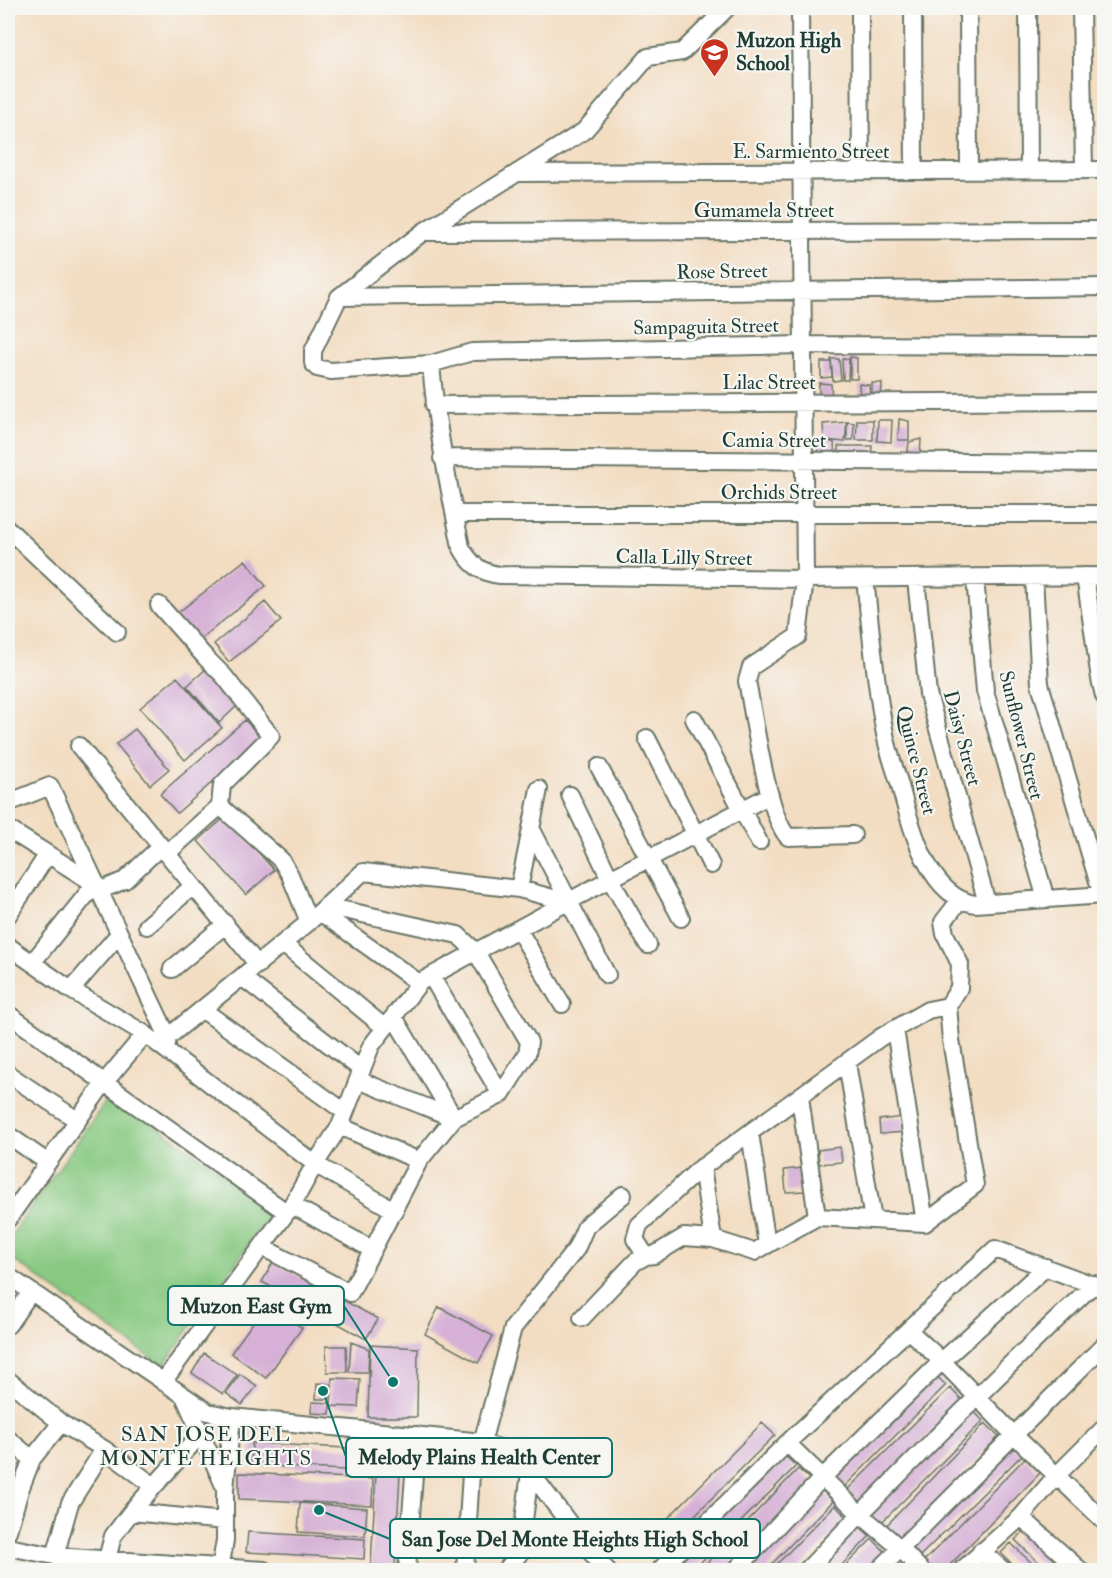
<svg xmlns="http://www.w3.org/2000/svg" width="1112" height="1578" font-family="'IM FELL Double Pica',serif">
  <rect width="100%" height="100%" fill="#f6f6f2"/>
  <filter id="ink" filterUnits="userSpaceOnUse"><feTurbulence type="fractalNoise" baseFrequency=".0167" numOctaves="2"/><feDisplacementMap in="SourceGraphic" scale="12" xChannelSelector="R" yChannelSelector="G"/><feConvolveMatrix kernelMatrix="1 2 1 2 8 2 1 2 1" color-interpolation-filters="sRGB"/></filter>
  <filter id="wash" filterUnits="userSpaceOnUse"><feTurbulence type="fractalNoise" baseFrequency=".008" numOctaves="4" result="noise"/><feDisplacementMap in="SourceGraphic" scale="24" xChannelSelector="R" yChannelSelector="G"/><feGaussianBlur stdDeviation="1.35" result="paint"/><feColorMatrix in="noise" values="0 0 0 0 0 0 0 0 0 0 0 0 0 0 0 0 0 1.4 0 .05"/><feComposite in="paint" operator="in"/></filter>
  <g filter="url(#wash)">
    <rect width="100%" height="100%" fill="#f3ddc2"/>
    <path fill="#87c981" stroke="#53835a" stroke-width="1.5" d="M111 1094 274 1209 163 1366 8 1256V1240Z"/>
    <g id="blocks">
      <path fill="#d6b0d6" d="M850 357 857 358V379H850Z
        M831 359H839L841 380 833 381Z
        M842 359H849L848 380H843Z
        M821 362H831L832 377 821 378Z
        M819 383 831 384 832 400H819Z
        M872 383H882L881 399H872Z
        M859 384 869 385 870 398H860Z
        M899 419 909 421V440H898Z
        M857 420H873V440H856Z
        M878 420H892L891 442 877 441Z
        M847 422 854 423 853 440H847Z
        M847 422 845 442 824 440 823 424Z
        M921 439 920 459H907L909 442Z
        M818 441 834 442 835 458 819 459Z
        M838 446H872L871 457 839 458Z
        M245 560 266 586 197 642 175 615Z
        M265 602 281 621 229 662 214 644Z
        M207 668 239 704 219 723 187 686Z
        M177 677 222 728 185 760 140 708Z
        M245 720 262 739 177 813 160 794Z
        M135 729 169 769 150 785 116 744Z
        M226 816 274 870 246 895 198 841Z
        M903 1117 905 1132 880 1134 879 1120Z
        M840 1147 842 1162 819 1164 818 1150Z
        M803 1168 805 1191 786 1192 784 1170Z
        M273 1262 378 1319 366 1339 262 1282Z
        M267 1303 302 1328 266 1378 231 1353Z
        M439 1307 493 1336 478 1363 425 1334Z
        M351 1342 369 1349 368 1372H349Z
        M370 1345 418 1348 417 1417H368Z
        M326 1346H346L347 1372H327Z
        M204 1353 237 1375 223 1394 192 1373Z
        M932 1372 946 1385 843 1488 829 1475Z
        M240 1374 257 1386 242 1405 226 1393Z
        M332 1378 360 1379 358 1407 331 1406Z
        M317 1383 329 1384V1399H316Z
        M950 1388 963 1401 860 1503 847 1490Z
        M312 1402 330 1403V1414L311 1413Z
        M970 1407 983 1421 880 1524 867 1511Z
        M762 1423 775 1435 678 1532 666 1520Z
        M985 1423 999 1436 899 1542 884 1528Z
        M252 1443 364 1449 363 1471 251 1465Z
        M1009 1443 1022 1455 917 1559 905 1547Z
        M783 1454 796 1466 693 1570H669Z
        M377 1455 401 1456 395 1566 371 1565Z
        M1025 1458 1040 1473 945 1570H932L923 1562Z
        M798 1469 813 1482 727 1570H700Z
        M239 1473 373 1479 372 1505 239 1499Z
        M820 1488 833 1501 766 1570H740Z
        M300 1503 367 1508 365 1536 298 1532Z
        M835 1505 848 1519 798 1570H771Z
        M858 1525 870 1536 837 1570H813Z
        M1025 1530 1068 1570H1047L1015 1540Z
        M248 1532 365 1539 364 1559 246 1552Z
        M872 1539 889 1555 874 1570H841Z
        M1011 1543 1023 1555 1040 1570H1019L1013 1565 1001 1553Z"/>
    </g>
  </g>
  <g filter="url(#ink)">
    <use href="#blocks" fill-opacity="0" stroke="#697566" stroke-width="1.5"/>
    <g fill="none" stroke-linecap="round" stroke-linejoin="round">
      <defs>
        <path id="minor" d="M727 8 682 52 648 57 584 131 423 232 339 297 313 351V363L317 368 331 371 431 364 472 352 803 345 1104 346
          M800 8 805 579 798 636 751 667 747 681C754 715 767 815 788 837L853 835
          M860 8 861 171
          M913 8 914 171
          M968 8 969 171
          M1028 8 1029 170
          M1081 8 1084 170
          M517 173 1104 170
          M424 232 1104 230
          M339 297 1104 287
          M431 364C436 426 449 486 461 547 470 564 481 573 500 575L805 579 1104 576
          M434 405 1104 401
          M442 458 1104 463
          M455 514H1104
          M8 529 117 632
          M1085 576 1100 679 1104 696
          M1034 577 1040 684 1102 895
          M975 578 985 691 1046 899
          M865 579C871 631 875 683 885 734 888 750 894 767 899 782 910 822 926 896 975 904L1104 895
          M916 579 928 694 987 903
          M159 605 206 658 224 676 271 736 222 785 220 806
          M694 719 759 842
          M647 738 711 865
          M79 746 258 965
          M599 767 681 918
          M570 795 610 879 648 945
          M8 803 50 786 168 1037
          M531 828 607 975
          M8 829 95 884 32 963
          M166 854 220 806 281 860 290 875 309 922
          M519 889 539 789
          M99 891 125 880 160 847
          M326 906 458 935 476 952 529 1042 527 1054 501 1095 454 1118 358 1080
          M320 912 419 983
          M8 915 48 854
          M147 926 193 886
          M518 929 562 1004
          M283 944 385 1028
          M8 946 71 990 145 1034 315 1164 395 1211
          M172 969 226 924
          M431 976 501 1095
          M243 978 362 1070
          M71 990 119 934
          M203 1010 345 1112
          M8 1014 286 1212
          M895 1029 925 1223
          M166 1050 168 1037 309 922 363 872 519 889 568 902
          M847 1063 873 1220
          M8 1074 77 1120
          M800 1097 817 1217
          M340 1126 419 1161
          M750 1133 767 1245
          M8 1135 47 1162
          M702 1167 713 1239
          M292 1205 373 1250
          M8 1219 104 1083 145 1034
          M262 1247 350 1293 419 1161 454 1118 394 1017
          M646 1256 635 1239 639 1225 697 1171 881 1037 928 1010 948 1006
          M8 1276 208 1412 232 1417 473 1441 515 1452 597 1560 607 1570
          M582 1318 635 1262 646 1256 654 1255 684 1237 713 1239 754 1252 817 1217 925 1223 975 1185 951 1040 948 1006 959 988 960 964 945 934 943 922 960 900
          M8 1325 31 1292
          M908 1330 942 1361 1013 1434 1104 1521
          M8 1380 61 1423 104 1449 154 1486
          M163 1382 292 1205 315 1164 340 1126 371 1046 420 982 610 879 770 795
          M184 1396 225 1488
          M8 1439 32 1459
          M482 1443 513 1328 576 1249 586 1226 623 1195
          M787 1443 860 1514 900 1548 921 1570
          M131 1512 225 1521
          M1021 1517 1080 1570
          M8 1531 20 1490 32 1459 61 1423
          M8 1547 55 1556 264 1570
          M981 1551 1003 1570
          M55 1556 70 1503 104 1449
          M110 1567 107 1559 113 1536 131 1512 200 1435
          M220 1570 225 1540V1489L232 1417
          M407 1570 417 1435
          M465 1570 473 1441
          M506 1570 520 1553 530 1472
          M660 1570 787 1443 995 1249 1104 1289
          M736 1570 822 1478 942 1361 1046 1267
          M807 1570C899 1472 996 1377 1094 1284
          M879 1570 1104 1345
          M962 1570 1021 1517 1056 1476 1104 1428"/>
      </defs>
      <use href="#minor" stroke="#697566" stroke-width="20"/>
      <use href="#minor" stroke="#fff" stroke-width="16"/>
    </g>
  </g>
  <defs>
    <symbol id="school-pin" viewBox="-11 -11 22 30"><path d="M0 17L-7.5 6A9.5 9.5 0 1 1 7.5 6Z" fill="#c8321e" stroke="#f6f6f2"/><path d="M0-5L7-2L0 1L-7-2ZM-4 1L0 2.5L4 1V4Q0 6-4 4Z" fill="#fff"/></symbol>
  </defs>
  <g fill-rule="evenodd">
    <use href="#school-pin" x="698" y="36" width="33" height="45"/>
  </g>
  <g text-anchor="middle" stroke-width="4.5" stroke-linejoin="round" paint-order="stroke">
    <g font-size="20" font-weight="bold" fill="#1f3d34" stroke="#f6f6f2" text-anchor="start">
      <text x="736" y="47">Muzon High<tspan x="736" dy="23">School</tspan></text>
    </g>
    <g font-size="20" fill="#1f3d34" stroke="#f6f6f2">
      <text x="811" y="158">E. Sarmiento Street</text>
      <text x="764" y="217">Gumamela Street</text>
      <text transform="translate(722 271) rotate(-1)" y="7">Rose Street</text>
      <text transform="translate(706 326) rotate(-1)" y="7">Sampaguita Street</text>
      <text x="769" y="389">Lilac Street</text>
      <text x="774" y="447">Camia Street</text>
      <text x="779" y="499">Orchids Street</text>
      <text transform="translate(684 557) rotate(1)" y="7">Calla Lilly Street</text>
      <text transform="translate(1022 735) rotate(76)" y="7">Sunflower Street</text>
      <text transform="translate(963 738) rotate(75)" y="7">Daisy Street</text>
      <text transform="translate(917 760) rotate(76)" y="7">Quince Street</text>
    </g>
    <g font-size="21" letter-spacing="1.5" fill="#1f3d34" stroke="#f6f6f2">
      <text x="206" y="1441">SAN JOSE DEL<tspan x="206" dy="24">MONTE HEIGHTS</tspan></text>
    </g>
  </g>
  <path fill="none" stroke="#0f766e" stroke-width="2" d="M393 1382L344 1306M323 1391L346 1457M319 1510L390 1539"/>
  <g fill="#0f766e" stroke="#f6f6f2" stroke-width="2">
    <circle cx="393" cy="1382" r="6"/>
    <circle cx="323" cy="1391" r="6"/>
    <circle cx="319" cy="1510" r="6"/>
  </g>
  <g fill="#f6f6f2" stroke="#0f766e" stroke-width="2">
    <rect x="168" y="1286" width="176" height="39" rx="6"/>
    <rect x="346" y="1438" width="266" height="39" rx="6"/>
    <rect x="390" y="1519" width="370" height="39" rx="6"/>
  </g>
  <g font-size="21" text-anchor="middle" font-weight="bold" fill="#1f3d34">
    <text x="256" y="1313">Muzon East Gym</text>
    <text x="479" y="1464">Melody Plains Health Center</text>
    <text x="575" y="1546">San Jose Del Monte Heights High School</text>
  </g>
  <rect width="1112" height="1578" fill="none" stroke="#f6f6f2" stroke-width="30"/>
</svg>
